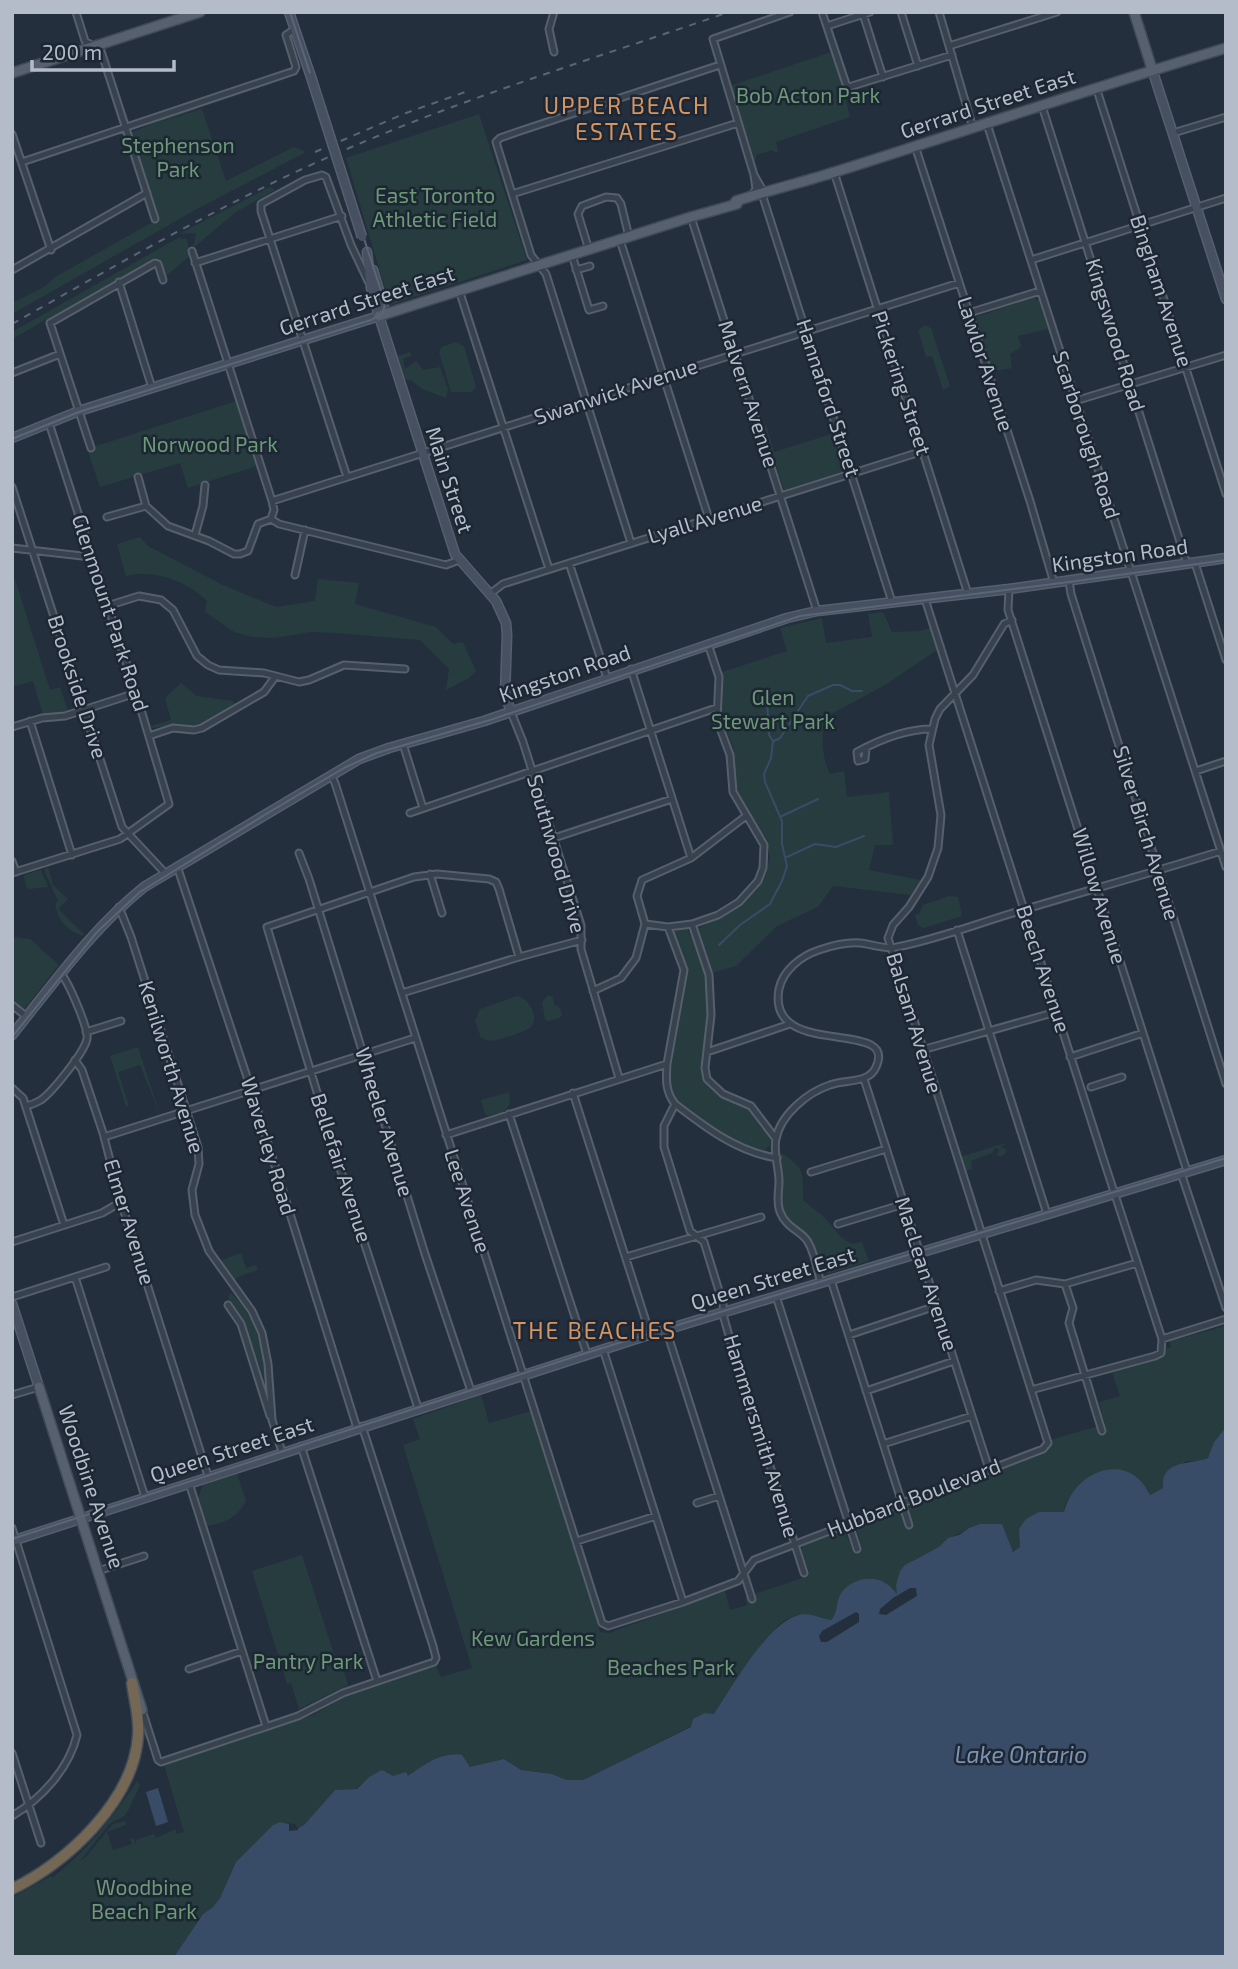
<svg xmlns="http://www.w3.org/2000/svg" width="1238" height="1969" font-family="'Exo 2',sans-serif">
  <rect width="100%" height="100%" fill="#242f3e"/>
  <path fill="#263c3f" d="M831 52 839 70 843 86 851 91 852 95 845 97 850 117 776 142 778 151 774 153 773 150 756 155V159L754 160 748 140 744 137 730 86Z
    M200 106 195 110 156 123 202 109 226 181 294 147 306 152 197 209 12 314V303L44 287 55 277 158 219 131 135 132 132 155 123 149 125 148 123Z
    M479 114 527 260 390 305 346 158Z
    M270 187 275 190 236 212 193 248 196 233 179 234Z
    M178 238 187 239 190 256 165 277 155 258 12 339V332Z
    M1035 297 1036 300H1039L1048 329 1018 336 1021 347 1010 354 1012 367 1009 369 992 371 976 317Z
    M925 325 931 328 950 386 943 390 932 356 926 357 918 330Z
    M455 342 464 346 476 387 472 392H451L439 352 442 347Z
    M410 352 411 356 403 359 405 369 416 361 423 370 440 367 448 389 446 398 422 389 412 381 404 379 397 356Z
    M236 401 257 466 188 488 180 463 100 487 87 449Z
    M766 425 774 452 835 433 846 471 784 490 763 426Z
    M140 537 148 546 221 584 276 607 315 601 318 579 359 583 355 604 436 627 453 644 463 642 476 671 469 678 446 690 449 669 420 640 336 633 310 632 274 638 252 637 234 632 205 612 207 601C187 581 154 569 126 576L117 544Z
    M15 579 50 690 60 687 68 711 55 714H43L33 681 12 687V580Z
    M883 612 892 632 919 631 931 628 937 650 885 685 824 718C822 739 821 755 830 774L844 771 847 797 889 792 893 845H875L869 870 921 880 911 895 833 886 818 907 777 926 736 966 712 973 698 933 699 928 730 912 757 890 766 874 770 858 767 840 743 803 736 786 733 747 723 724 720 711 723 687 722 672 787 651 780 628 822 618 826 643 872 637 868 614Z
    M181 683 197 696 233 701 235 704 200 725 194 726 172 725 152 728 150 726 171 720 165 698Z
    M48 867 53 885 68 899 58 909 84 934 83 936C66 930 58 920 55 903L58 901 45 872V869Z
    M41 870 48 887 29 889 26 887 24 875Z
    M949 896 958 897 962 916 924 928 918 925 915 915 919 914 923 905Z
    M677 928H685L688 930 700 958 707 987V1027L703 1070 706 1081 721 1097 750 1109 771 1138 770 1145 764 1151C741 1151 691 1118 677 1101 671 1095 669 1088 669 1080L688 967 673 934Z
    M14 937 30 939 59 965 24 1009 12 1000V939Z
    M548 995 553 997 554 1004 560 1008 562 1015 560 1018 549 1021 545 1020 542 1002Z
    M517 996C528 998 540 1016 531 1027 527 1031 499 1040 493 1041 489 1041 485 1039 481 1038L475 1021 480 1009Z
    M138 1047 160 1115 140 1065 118 1072 129 1106H126L110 1056Z
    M509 1092 510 1104 504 1112 487 1116 484 1112 481 1100Z
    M1006 1143 1001 1147 1007 1150 1003 1156H997L999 1149 995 1148 992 1153 971 1161 972 1169 964 1171 960 1157Z
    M781 1153C805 1168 803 1172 803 1200L825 1218 842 1238 852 1244 862 1242 869 1261 828 1274 819 1268 810 1240 786 1219 781 1207Z
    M241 1253 246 1268 256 1265 258 1270 242 1275 233 1281 219 1261Z
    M231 1293C257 1317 262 1348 268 1382L266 1384 244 1322 234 1312 228 1296Z
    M1226 1326V1427L1214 1442 1208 1458 1201 1461H1186L1163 1488 1149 1495 1147 1488 1075 1490 1065 1504 1064 1512 1019 1540 1021 1547 1013 1552 1005 1534 969 1528 954 1536 940 1547 914 1560 900 1571 897 1594 890 1587 836 1614 830 1621 798 1615 787 1619 778 1626 742 1671 714 1715 583 1780H567L552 1774 521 1770 504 1759 473 1767 429 1761 407 1777H369L356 1789 335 1790 304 1825 298 1828 295 1824 280 1822 273 1825 236 1862 220 1898 213 1907 203 1914 174 1957H12V1898L51 1876 52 1878C86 1852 113 1817 137 1781L140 1785 128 1811 124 1816 109 1824 81 1860 85 1858 113 1824 125 1821 126 1825 107 1832 113 1850 132 1844 130 1839 134 1838 136 1845V1840L154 1834 156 1837 152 1840 176 1829V1834L184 1832 164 1765 313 1715 343 1698 436 1666 441 1677 472 1668 403 1445 420 1439 413 1419 481 1395 489 1423 531 1411 600 1632 609 1633 725 1591 730 1610 747 1605 745 1597 806 1577 809 1572 801 1549 804 1545 844 1530 853 1551 861 1549 856 1526 896 1509 901 1512 906 1527 914 1525 908 1509 911 1504 1046 1453 1051 1446 1050 1440 1105 1424 1099 1402 1120 1396 1111 1369 1171 1347 1170 1341Z
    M237 1473 246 1501C237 1518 225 1523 207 1526L198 1498 203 1485Z
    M302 1555 337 1663 341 1662 348 1685 299 1709 291 1683 287 1684 252 1571Z"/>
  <path fill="#394c67" d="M1226 1427V1957H174L203 1914 213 1907 220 1898 236 1862 273 1825 280 1822 289 1824V1831L298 1830V1828L304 1825 335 1790 357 1789 369 1777 382 1770 393 1776 406 1772 408 1776C424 1765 440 1752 462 1755L470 1767 504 1759 521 1770 552 1774 567 1780H583L691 1727 693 1719 705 1713 714 1714C731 1689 768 1622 799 1615 810 1612 821 1619 831 1620 838 1613 836 1603 840 1595 848 1580 872 1574 885 1583 890 1585 894 1591 897 1594L896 1585 900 1571 905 1565 939 1547 948 1538 959 1535 969 1528 980 1524H1002L1013 1552 1020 1547 1019 1529 1026 1519 1039 1512H1064C1074 1471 1128 1449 1150 1495L1163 1488C1160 1459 1192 1465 1208 1458L1214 1442Z
    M158 1788 168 1822 156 1826 146 1792Z"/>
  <path fill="#242f3e" d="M910 1588H916L917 1596 886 1615 879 1614 880 1609 893 1598Z
    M856 1612 859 1614V1622L827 1642H821L819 1636 822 1631Z"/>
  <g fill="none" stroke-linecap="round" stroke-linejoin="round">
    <path stroke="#394c67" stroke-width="2" d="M774 741 780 738 808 696 833 685H840L852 691H862
      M782 816 818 799
      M787 857 815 844 836 847 864 836
      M719 945 740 925 770 904 782 881 787 866 782 844V821L765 782 764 774 771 758 773 741 769 735 767 699"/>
    <defs>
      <path id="street" d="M76 12 85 41 101 51 155 219
        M822 12 846 84 849 87 952 55
        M901 12 918 66
        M939 12 973 128
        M863 14 883 77
        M827 26 870 12
        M949 46 1057 12
        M554 52 549 29 554 12
        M1096 87 1226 494
        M1042 106 1187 564
        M987 124 1226 867
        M1173 133 1226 117
        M12 134 51 250
        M915 146 1030 501 1054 583
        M22 162 294 71 296 67 286 35 295 29
        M834 172 968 594
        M766 191 762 189 754 175 713 39 790 12
        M512 194 738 123
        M762 194 892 602
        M752 195 756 189 754 175
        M691 217 817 611
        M620 240 709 519
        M589 250 578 214 582 206 606 197 617 198 621 204 629 237
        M192 251 272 501 274 510 271 519
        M572 255 589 310 603 306
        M1031 260 1226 198
        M195 263 342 216
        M12 270 147 193
        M576 270 590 266
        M119 282 152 388
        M459 290 549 569
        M969 313 1040 291
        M12 373 60 354
        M1075 401 1226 355
        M91 448 50 323 155 263 158 264 163 280
        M138 477 146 506 168 526 209 541 234 554H240L248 551 258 524 271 519
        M347 477 261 211V204L305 180 322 175 326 177 351 245 368 281
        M12 487 122 827 165 873
        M272 501 959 283
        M107 517 146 506
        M271 519 279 524 446 565 459 560
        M195 535 203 506 205 485
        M631 543 546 274 531 255 496 142 500 138 520 131 720 65
        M12 548 91 557
        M569 563 607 678
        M1195 563 1226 660
        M295 575 305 530
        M1069 581 1071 594 1226 1084
        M1009 589 1008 610 1187 1171
        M490 594 503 584 923 451
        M925 599 1104 1161 1162 1339 1161 1353 1155 1356 1031 1390
        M107 606 139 596 161 600 173 610 197 656 208 665 219 670 264 673 299 682 309 680 344 665 405 669
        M631 669 691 858
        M511 712 523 742 581 925V949L619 1078
        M30 721 72 855
        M12 727 42 718 65 716 136 693
        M149 736 173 728 194 730 202 728 264 692 275 677
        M403 744 423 808
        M866 748 865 759 858 761 857 752C879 740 906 729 932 729
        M1196 771 1226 761
        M331 775 335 783 602 1623 608 1626 683 1602 738 1581 754 1560 1043 1449 1048 1443 888 938 893 925 909 907 928 877 938 848 941 815 929 745 935 719 940 709 973 675 1004 624 1012 620
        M410 813 716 708
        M554 838 672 799
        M299 853 309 879 425 1254 471 1391
        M12 861 16 872
        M177 866 250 1086 357 1428
        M12 873 120 839 169 804 136 693 49 423
        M430 874 442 913
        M119 907 131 937 198 1147 199 1164 192 1190 195 1215 209 1251 252 1311 262 1333 268 1364 272 1420 282 1452
        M645 924 668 927 692 924 718 915 739 902 758 881 763 868 764 845 733 792 730 755 717 720 719 677 708 644
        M692 924 709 975 711 1015 705 1068 707 1079 723 1094 751 1106 776 1139
        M668 927 684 970 667 1064C666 1079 665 1091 675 1104 705 1127 737 1152 777 1158
        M957 930 1047 1214
        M593 991 621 978 636 958 645 924 637 896 642 880 691 858 746 816
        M402 993 519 957 582 940
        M12 1005 27 1017
        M86 1032 121 1021
        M922 1050 1056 1012
        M707 1052 790 1024
        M1070 1057 1143 1033
        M75 1060 82 1070 103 1133 120 1199 208 1476
        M864 1079 989 1469
        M1091 1087 1122 1077
        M12 1088 23 1098 64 1225
        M573 1093 650 1334
        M675 1104 664 1126V1147L690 1231 704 1242 723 1304 724 1318 731 1343 804 1573
        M26 1106C31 1105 36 1103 41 1100 52 1092 84 1053 87 1039 89 1029 68 981 61 974
        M509 1114 587 1354
        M446 1135 667 1064
        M104 1137 415 1038
        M811 1172 886 1149
        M1181 1173 1226 1308
        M838 1224 904 1204
        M12 1242 102 1213 121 1202
        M626 1257 761 1217
        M75 1277 145 1497
        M831 1280 909 1525
        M821 1283C817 1270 815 1254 808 1242 802 1231 787 1229 780 1212 776 1201 779 1192 779 1181 779 1168 773 1152 776 1139 780 1115 808 1092 830 1085 845 1079 869 1084 876 1067 899 1017 766 1061 779 989 783 970 801 956 819 950 831 946 847 942 860 943 872 944 885 950 897 947 939 939 981 922 1023 910 1089 890 1155 872 1221 851
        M1065 1284 1073 1308 1069 1323 1102 1431
        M999 1291 1036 1280 1065 1284 1137 1263
        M776 1296 857 1549
        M12 1297 106 1267
        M228 1305 241 1324 270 1416
        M666 1329 752 1599
        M849 1335 936 1306
        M1162 1339 1226 1319
        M603 1349 683 1602
        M866 1391 954 1361
        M12 1395 39 1387
        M418 1408 339 1165 267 927 414 877 437 874 489 879 496 882 499 889 519 957
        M883 1444 972 1416
        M301 1446 377 1681
        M189 1483 266 1726
        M697 1503 719 1496
        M12 1528 77 1735C69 1769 41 1799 12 1816
        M577 1541 656 1516
        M98 1571 144 1556
        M189 1669 242 1651
        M142 1710 158 1760 161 1762 298 1716 343 1693 434 1662 436 1658 433 1646 362 1426
        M12 1753 41 1843"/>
      <path id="secondary" d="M289 12 311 77
        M1152 69 1226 299
        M367 252 371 288 379 316 455 554 496 601 506 623 507 635 505 694 511 712
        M373 270 386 314
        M12 438 79 411 379 316
        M12 1035C54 983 92 929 144 887L359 759 389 748 484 721 787 618 817 611 1009 589 1226 558
        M12 1304 39 1387
        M12 1541 642 1337 1226 1160"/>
      <path id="primary" d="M1134 12 1152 69
        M12 73 200 12
        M734 204 736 201C769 190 804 182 838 171 967 130 1096 87 1226 48
        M379 316 691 217 737 204
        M39 1387 142 1710"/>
      <path id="highway" d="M12 1889C66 1864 134 1800 138 1736 140 1718 134 1700 132 1683"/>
    </defs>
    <use href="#street" stroke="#565f6c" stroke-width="9"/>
    <use href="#secondary" stroke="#565f6c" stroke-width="11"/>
    <use href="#primary" stroke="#414a57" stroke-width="12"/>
    <use href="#highway" stroke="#434c59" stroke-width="13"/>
    <use href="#street" stroke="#38414e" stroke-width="5"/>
    <use href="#secondary" stroke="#465061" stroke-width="8"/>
    <use href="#primary" stroke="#56606e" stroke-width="9"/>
    <use href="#highway" stroke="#746855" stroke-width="10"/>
    <path stroke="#5a6575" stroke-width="2" d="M12 439 79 412 371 320 383 314 385 303 290 12
      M12 1037 97 932 140 892 271 811 344 768 377 753 490 720 800 616 1069 582 1226 560
      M12 1539 586 1353 1226 1158"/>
    <path stroke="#5a6575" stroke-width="2" stroke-dasharray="7 7" stroke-linecap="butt" d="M315 152 406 113 468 91
      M12 324C120 263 227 201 340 152 466 97 599 57 729 12"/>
    <defs>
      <path id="secondary-bridge" d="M311 77 362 237"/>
    </defs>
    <use href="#secondary-bridge" stroke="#565f6c" stroke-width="11" stroke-linecap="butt"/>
    <use href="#secondary-bridge" stroke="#465061" stroke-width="8"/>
  </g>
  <g text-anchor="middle" stroke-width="5" stroke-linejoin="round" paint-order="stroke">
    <g font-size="21" fill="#6b9a76" stroke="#1d2633">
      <text x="808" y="103">Bob Acton Park</text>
      <text x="178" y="153">Stephenson<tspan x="178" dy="24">Park</tspan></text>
      <text x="435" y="203">East Toronto<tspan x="435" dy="24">Athletic Field</tspan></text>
      <text x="210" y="452">Norwood Park</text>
      <text x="773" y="705">Glen<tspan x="773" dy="24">Stewart Park</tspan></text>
      <text x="533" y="1646">Kew Gardens</text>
      <text x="308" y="1669">Pantry Park</text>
      <text x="671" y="1675">Beaches Park</text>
      <text x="144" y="1895">Woodbine<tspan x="144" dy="24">Beach Park</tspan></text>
    </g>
    <g font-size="21" fill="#b4bcc9" stroke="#1d2633">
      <text transform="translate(988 104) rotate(-18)" y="7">Gerrard Street East</text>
      <text transform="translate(1161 291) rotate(72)" y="7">Bingham Avenue</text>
      <text transform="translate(367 301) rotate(-18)" y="7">Gerrard Street East</text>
      <text transform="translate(1115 335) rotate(73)" y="7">Kingswood Road</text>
      <text transform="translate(985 364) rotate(72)" y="7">Lawlor Avenue</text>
      <text transform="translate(901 383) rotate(72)" y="7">Pickering Street</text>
      <text transform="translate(616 392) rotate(-18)" y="7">Swanwick Avenue</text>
      <text transform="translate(748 394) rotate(72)" y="7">Malvern Avenue</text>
      <text transform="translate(828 398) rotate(72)" y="7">Hannaford Street</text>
      <text transform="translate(1086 435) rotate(72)" y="7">Scarborough Road</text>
      <text transform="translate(449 480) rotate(72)" y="7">Main Street</text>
      <text transform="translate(705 520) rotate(-17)" y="7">Lyall Avenue</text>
      <text transform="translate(1120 556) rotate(-8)" y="7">Kingston Road</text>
      <text transform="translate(110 613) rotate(72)" y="7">Glenmount Park Road</text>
      <text transform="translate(565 674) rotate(-19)" y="7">Kingston Road</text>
      <text transform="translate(77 687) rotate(72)" y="7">Brookside Drive</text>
      <text transform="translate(1146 833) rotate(73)" y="7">Silver Birch Avenue</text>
      <text transform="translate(556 854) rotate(74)" y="7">Southwood Drive</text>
      <text transform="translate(1099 896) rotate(73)" y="7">Willow Avenue</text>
      <text transform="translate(1043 969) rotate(72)" y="7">Beech Avenue</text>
      <text transform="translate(914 1023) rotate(73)" y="7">Balsam Avenue</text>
      <text transform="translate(171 1067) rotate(73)" y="7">Kenilworth Avenue</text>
      <text transform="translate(384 1122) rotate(73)" y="7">Wheeler Avenue</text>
      <text transform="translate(268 1146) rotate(73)" y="7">Waverley Road</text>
      <text transform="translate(341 1168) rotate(72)" y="7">Bellefair Avenue</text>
      <text transform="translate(467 1201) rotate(72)" y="7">Lee Avenue</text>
      <text transform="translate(129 1222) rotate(73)" y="7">Elmer Avenue</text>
      <text transform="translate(926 1274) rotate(72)" y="7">MacLean Avenue</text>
      <text transform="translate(773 1279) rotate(-17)" y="7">Queen Street East</text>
      <text transform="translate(761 1436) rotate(73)" y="7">Hammersmith Avenue</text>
      <text transform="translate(232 1450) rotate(-18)" y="7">Queen Street East</text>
      <text transform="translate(91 1487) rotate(72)" y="7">Woodbine Avenue</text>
      <text transform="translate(914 1498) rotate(-21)" y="7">Hubbard Boulevard</text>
    </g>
    <g font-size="23" letter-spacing="2" fill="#d59563" stroke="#1d2633">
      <text x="627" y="114">UPPER BEACH<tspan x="627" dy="26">ESTATES</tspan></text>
      <text x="595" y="1339">THE BEACHES</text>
    </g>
    <g font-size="23" font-style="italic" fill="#7c92b1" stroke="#1d2633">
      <text x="1021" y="1763">Lake Ontario</text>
    </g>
  </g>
  <rect width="1238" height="1969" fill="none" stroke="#b4bcc9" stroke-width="28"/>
  <path d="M32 60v10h142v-10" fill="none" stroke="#b4bcc9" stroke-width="3.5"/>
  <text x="42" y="60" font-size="21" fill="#b4bcc9" stroke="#1d2633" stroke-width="5" paint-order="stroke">200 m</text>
</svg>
